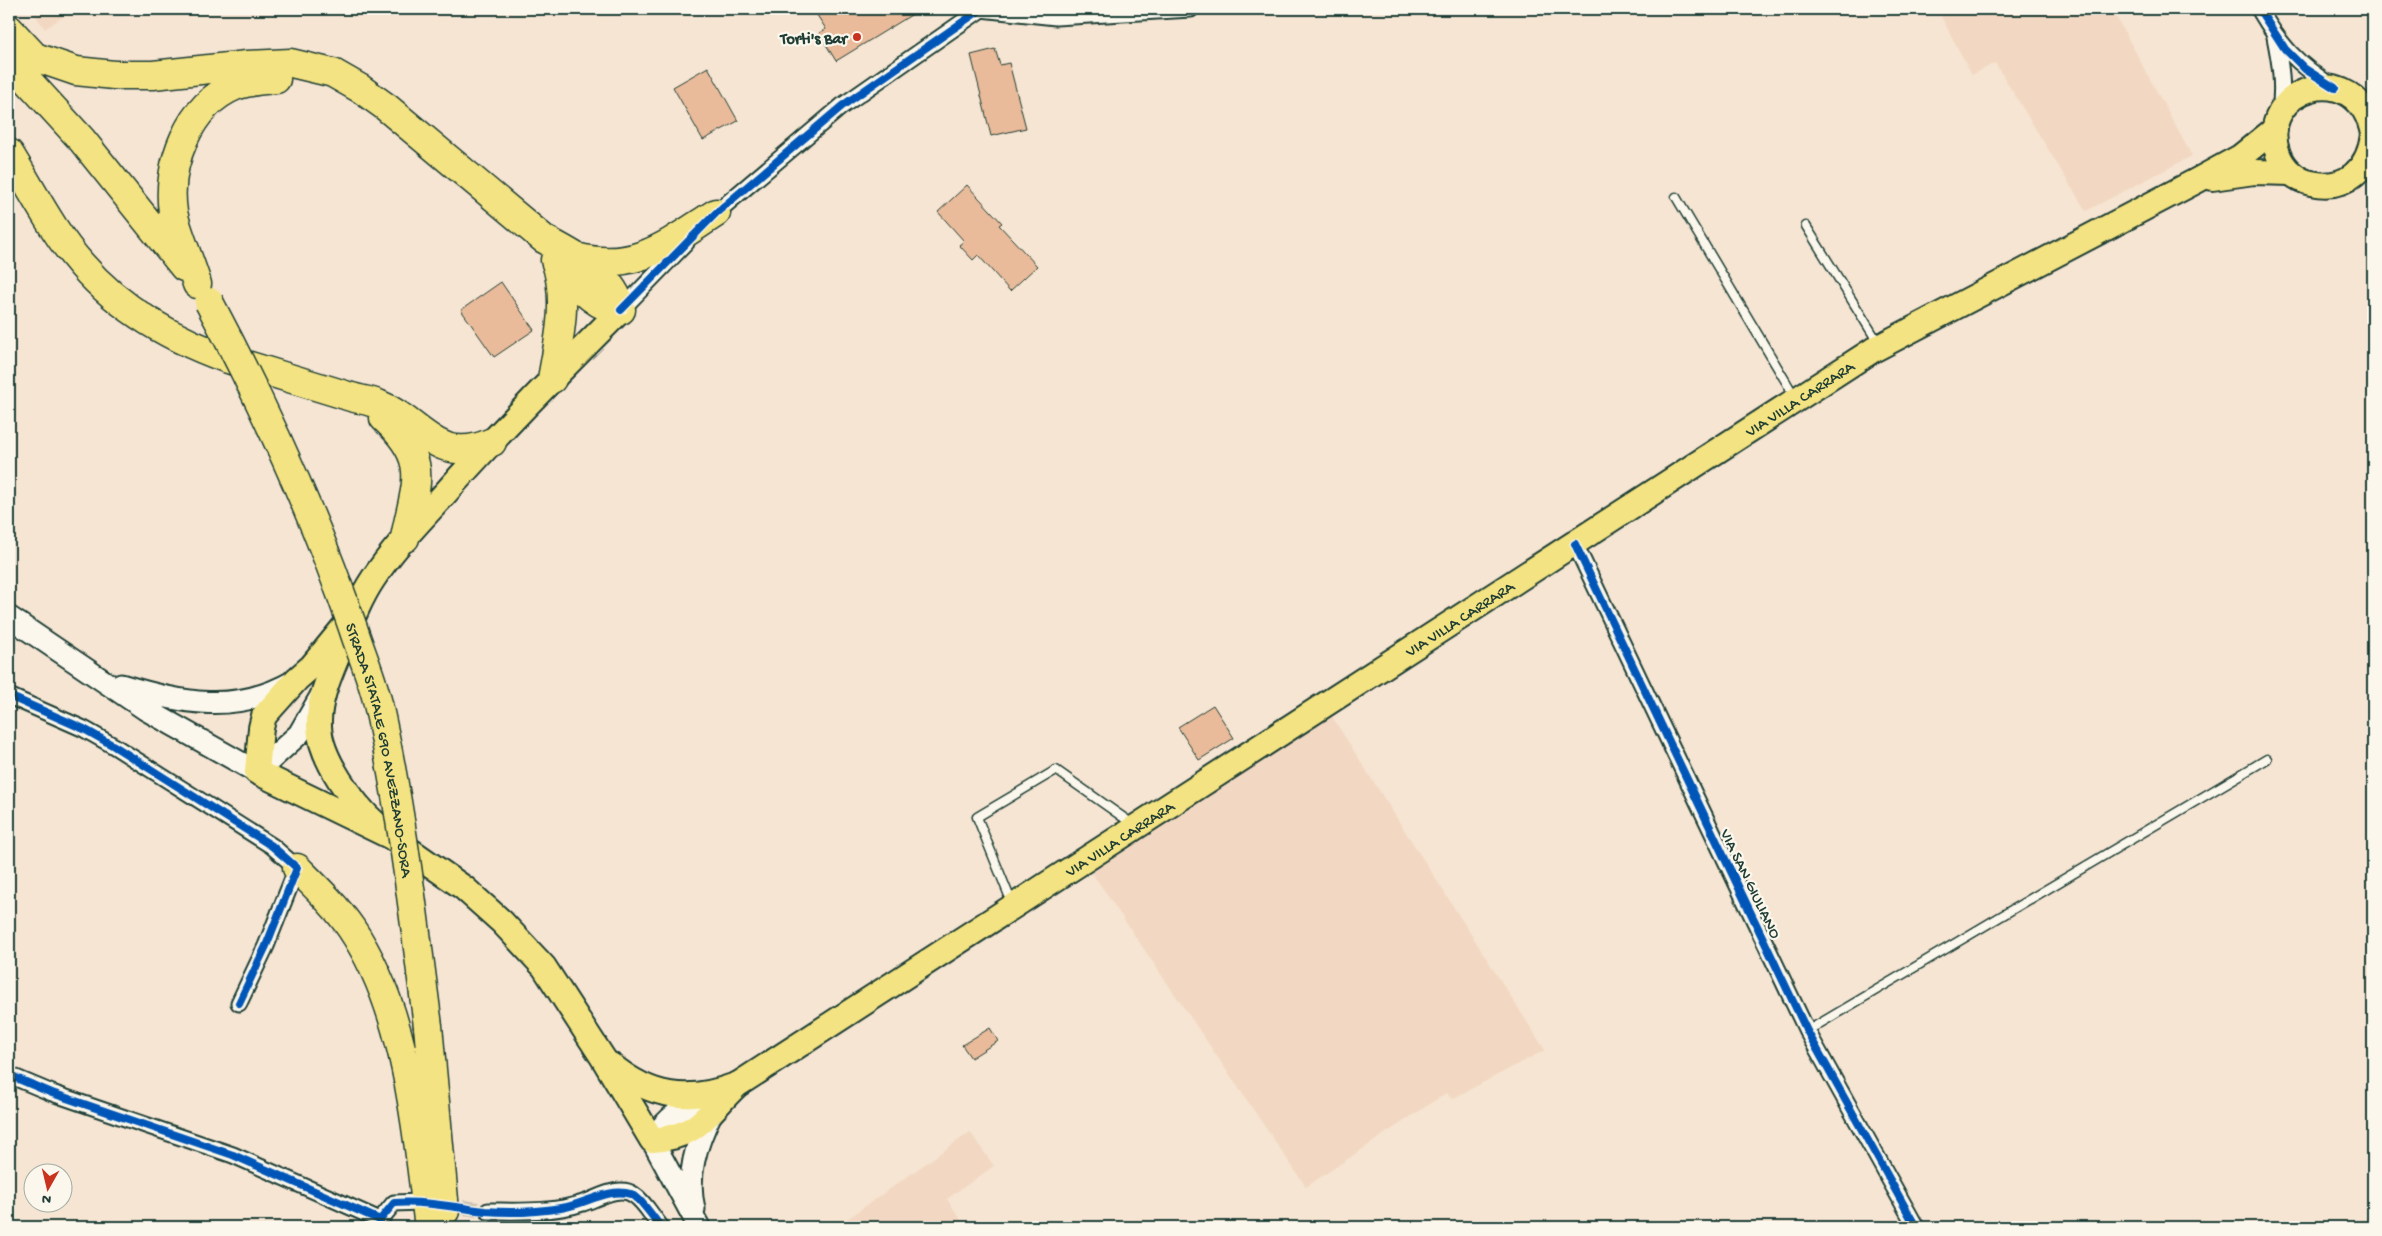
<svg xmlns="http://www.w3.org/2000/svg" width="2382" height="1236" font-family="'Gochi Hand',sans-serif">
  <rect width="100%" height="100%" fill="#f6e5d3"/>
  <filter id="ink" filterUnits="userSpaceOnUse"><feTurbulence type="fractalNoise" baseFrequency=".02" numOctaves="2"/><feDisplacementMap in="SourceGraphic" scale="10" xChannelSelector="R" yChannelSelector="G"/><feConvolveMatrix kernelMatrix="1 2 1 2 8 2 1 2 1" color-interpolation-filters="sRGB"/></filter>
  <g filter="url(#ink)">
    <path fill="#f2d8c2" d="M31 9H74L45 29Z
      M1937 9H2112L2192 156 2086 211 1995 63 1972 75Z
      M1329 712 1545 1050 1452 1099 1446 1093 1306 1187 1088 867Z
      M970 1132 994 1166 947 1199 965 1226 836 1227Z"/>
    <path fill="#eabb9a" stroke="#1f3d34" d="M813 9H921L836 61 819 33 826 29Z
      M995 49 1000 65 1009 63 1026 128 991 136 971 55Z
      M708 67 738 121 703 140 673 87Z
      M967 185 1002 223 999 225 1037 266 1010 291 978 255 973 260 959 245 964 241 938 212Z
      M501 282 534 330 494 357 461 310Z
      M1213 705 1234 738 1199 760 1178 727Z
      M990 1028 998 1041 971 1058 962 1045Z"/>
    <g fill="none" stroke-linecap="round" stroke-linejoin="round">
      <path stroke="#cbc3b3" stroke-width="15" stroke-dasharray="15 8" stroke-linecap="butt" d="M440 1204 488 1211"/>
      <defs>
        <path id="lane" d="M1676 197 1795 397
          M1806 226 1879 344
          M1012 903 977 817 1056 770 1134 825
          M1807 1031 2267 759"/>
        <path id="street" d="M981 9 1056 17 1191 9
          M2259 9C2282 48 2296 63 2334 88
          M2275 37C2280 62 2284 85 2280 111
          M711 217 842 106 980 10
          M621 310 686 243
          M1575 544 1807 1031 1916 1227
          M9 696 84 729 114 746 272 846 297 868 266 946 239 1003
          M9 1075 52 1093 233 1155 380 1220 394 1203 420 1202
          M488 1211C519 1211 553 1213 583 1203 597 1199 619 1184 634 1195 645 1202 653 1218 661 1227"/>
        <path id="secondary" d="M9 617 145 709 257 772 299 734 321 696
          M121 685C182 703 235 715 294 681
          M694 1209C686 1176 696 1144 711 1114
          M699 1227 652 1140C667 1117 685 1105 710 1095"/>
        <g id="primary">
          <path d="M2373 134C2358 54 2254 88 2278 154 2283 168 2296 180 2311 183 2346 191 2369 169 2373 135"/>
          <path d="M2212 178 2254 172 2291 173"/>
          <path id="s1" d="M353 616 312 666 297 679 264 716 261 728 257 772 391 837 464 888 502 922 544 967 603 1058 652 1140C700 1137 707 1113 737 1085L1873 350 2198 180 2240 157 2275 129"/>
          <path d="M377 825C353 804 320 758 319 726 318 702 328 679 337 657 348 631 357 603 373 579 392 550 417 524 441 498 498 433 560 371 621 310"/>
          <path d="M611 1065C651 1098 688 1103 736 1085"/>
        </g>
        <path id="highway" d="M9 29 35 57 76 71 114 75H153L247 65 291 63 333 73 361 89 386 107 544 239C572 254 615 275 621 310 593 308 574 280 556 262
          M9 60 82 140 184 267
          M9 153C32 190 52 231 81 264 123 313 179 343 240 363 275 374 310 384 345 395 356 399 367 400 378 404 423 422 437 467 492 442
          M576 257C635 273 669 243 716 213
          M197 284C191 263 177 232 173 212 166 165 189 105 235 86 248 81 262 80 276 79
          M552 379C559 340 569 298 555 260
          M384 418C432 462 415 484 405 538
          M297 868C316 887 336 906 351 928 408 1012 416 1129 429 1227
          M428 1026 445 1211"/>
      </defs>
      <use href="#lane" stroke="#1f3d34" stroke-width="11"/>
      <use href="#street" stroke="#1f3d34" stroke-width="19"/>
      <use href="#secondary" stroke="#1f3d34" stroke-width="25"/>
      <use href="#primary" stroke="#1f3d34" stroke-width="28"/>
      <use href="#highway" stroke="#1f3d34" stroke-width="31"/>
      <use href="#lane" stroke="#fbf7ec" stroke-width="8"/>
      <use href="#street" stroke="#fbf7ec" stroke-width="15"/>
      <use href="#secondary" stroke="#fbf7ec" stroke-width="21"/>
      <use href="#primary" stroke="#f4e382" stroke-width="24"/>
      <use href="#highway" stroke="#f4e382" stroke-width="28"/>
      <defs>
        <g id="highway-bridge">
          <path id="s2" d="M209 302C264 406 315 516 353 628 361 653 372 678 378 704 402 810 414 919 428 1026"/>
        </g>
      </defs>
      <use href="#highway-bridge" stroke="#1f3d34" stroke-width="31" stroke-linecap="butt"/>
      <use href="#highway-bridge" stroke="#f4e382" stroke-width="28"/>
      <defs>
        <path id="cycleway" d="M2259 9 2285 49 2305 69 2335 88
          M621 310 716 213 842 106 980 10
          M1575 544 1807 1031 1916 1227
          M9 696 84 729 114 746 272 846 297 868 266 946 239 1003
          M9 1075 52 1093 233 1155 380 1220 394 1203C425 1201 454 1207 485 1211 509 1213 537 1212 561 1208 584 1205 608 1187 631 1194 639 1196 655 1220 661 1227"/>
      </defs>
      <use href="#cycleway" stroke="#fbf7ec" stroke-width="11"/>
      <use href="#cycleway" stroke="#0057b8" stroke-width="8"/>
    </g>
  </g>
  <circle fill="#c8321e" stroke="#fbf7ec" stroke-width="2" cx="857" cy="37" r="5"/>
  <g text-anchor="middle" stroke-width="4.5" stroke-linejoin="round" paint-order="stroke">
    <g font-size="16" font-weight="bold" fill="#1f3d34" stroke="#fbf7ec" text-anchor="end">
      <text x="847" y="43">Torti's Bar</text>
    </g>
    <g font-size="16" fill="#1f3d34" stroke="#fbf7ec">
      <text dy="6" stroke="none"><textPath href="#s1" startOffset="2115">VIA VILLA CARRARA</textPath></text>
      <text dy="6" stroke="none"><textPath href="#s1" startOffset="1710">VIA VILLA CARRARA</textPath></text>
      <text dy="6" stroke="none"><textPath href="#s2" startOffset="482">STRADA STATALE 690 AVEZZANO-SORA</textPath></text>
      <text dy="6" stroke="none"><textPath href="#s1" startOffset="1305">VIA VILLA CARRARA</textPath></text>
      <text transform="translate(1752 883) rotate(64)" y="6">VIA SAN GIULIANO</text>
    </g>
  </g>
  <rect width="2382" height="1236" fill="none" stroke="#fbf7ec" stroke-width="30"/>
  <rect x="15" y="15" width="2352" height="1206" fill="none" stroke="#1f3d34" stroke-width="2" filter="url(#ink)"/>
  <g transform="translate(48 1188) rotate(188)"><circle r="24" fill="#fbf7ec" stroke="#a3ada2"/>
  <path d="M0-4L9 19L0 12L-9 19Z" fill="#c8321e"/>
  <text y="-8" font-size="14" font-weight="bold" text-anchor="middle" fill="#1f3d34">N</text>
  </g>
</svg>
